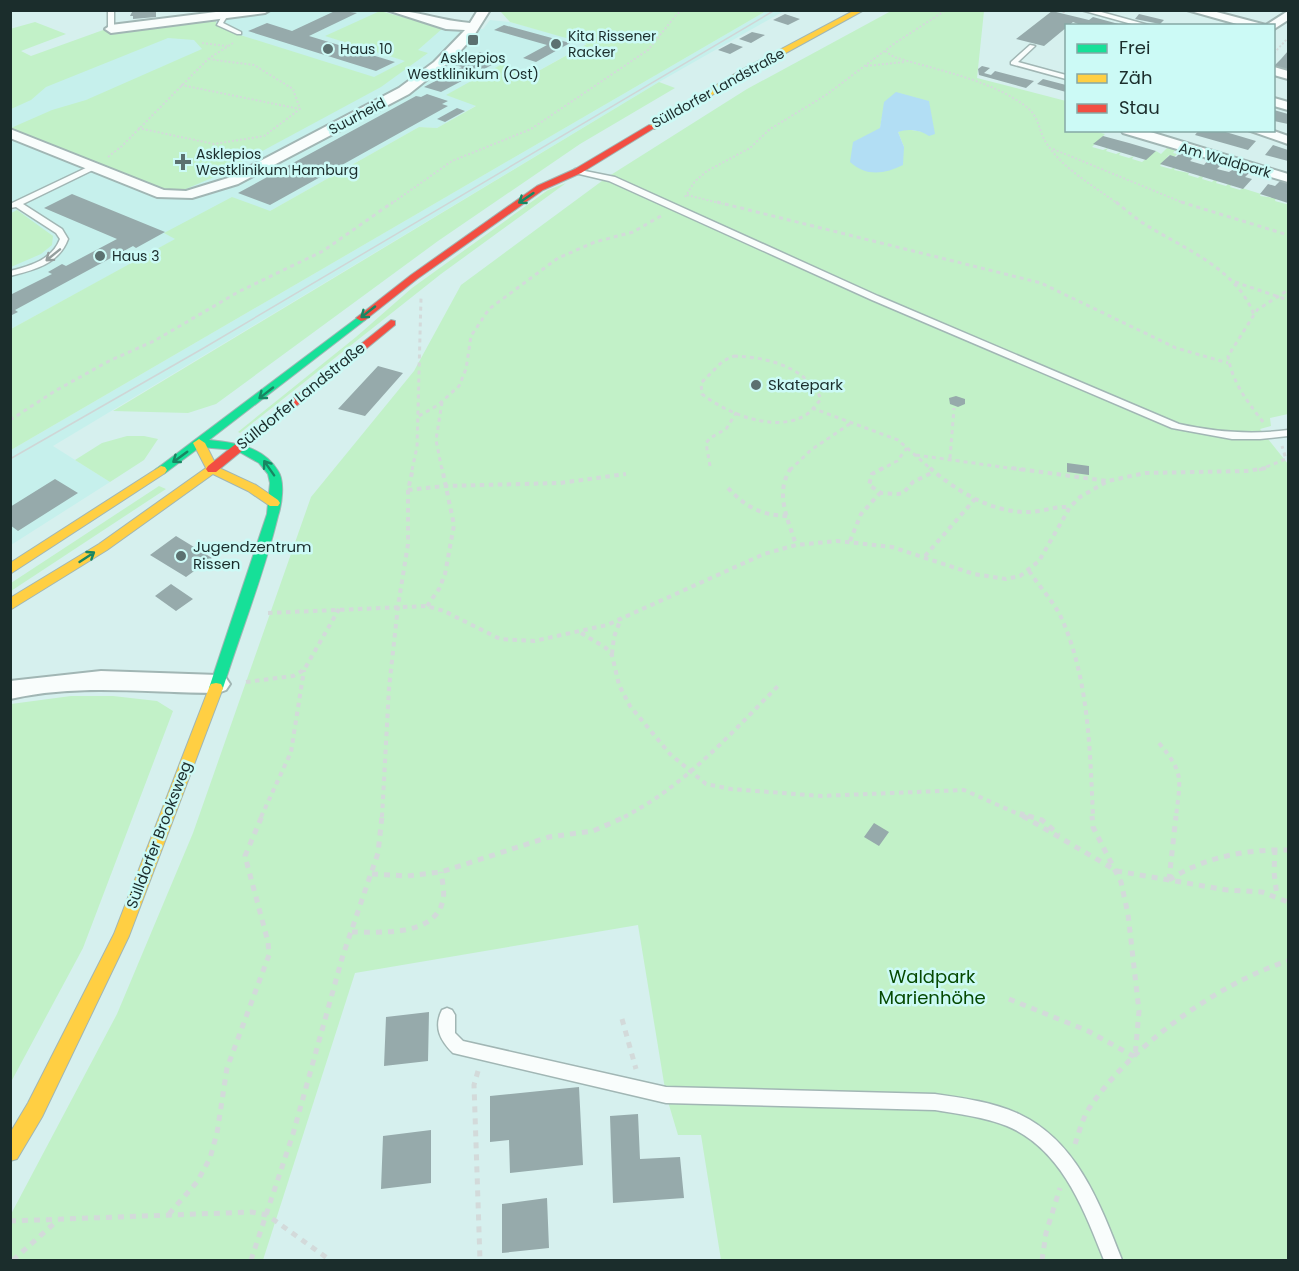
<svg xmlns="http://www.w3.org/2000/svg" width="1299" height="1271" font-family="Poppins,sans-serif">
  <rect width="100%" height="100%" fill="#d6f0ee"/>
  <path fill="#c6f0ec" d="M272 10 379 11 443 28 483 29 490 20 510 22 588 43 533 74 447 95 477 105 437 128 419 127 270 211 165 233 176 239 11 329V79L144 29Z
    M766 11H784L659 82 53 446 110 482 11 545V450Z"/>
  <path fill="#c2f1c8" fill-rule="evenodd" d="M380 11 443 28 418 50 428 53 381 87 214 177 174 194 97 167 11 128 52 110 86 100 202 49 194 40 168 38 46 87 31 100 11 109 10 29 35 22 66 34 21 51 31 56 117 25 172 26 216 21V24L237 34 374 77 405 61 325 36Z
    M500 11H766L11 450V329L175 239 164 233 232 197 270 211 419 127 437 128 476 106 446 95 502 64 533 74 587 44 510 22Z
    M891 11H984L977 78 1066 101V130L1094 131 1105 134 1092 147 1103 150 1108 148 1106 151 1116 154 1121 152 1119 155 1129 158 1134 156 1132 159 1142 162 1156 151 1161 154 1169 146 1176 149 1173 153 1177 154 1174 157 1169 155 1160 166 1171 169 1173 168H1175L1174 170 1189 173 1188 175 1198 178 1200 176 1203 177 1202 179 1212 182 1214 180 1217 181 1216 183 1226 186 1228 184 1231 185 1230 187 1240 190 1242 188 1261 194 1260 196 1276 198 1275 201 1286 204 1288 203V414L1270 418 1271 426 1260 429 1288 464V1260H721L701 1135H678L666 1095 638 925 355 973 263 1260H11L10 1216 117 1014 193 833 311 497 414 371 461 285 606 178 747 89ZM885 102 924 132 905 129 898 132 904 147 880 128Z
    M659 82 675 88 580 144 438 241 216 404 188 413 113 411Z
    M566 183 441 274 240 433 238 432 356 337 412 288 548 190Z
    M17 210 53 236 52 245 41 254 11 267V213Z
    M127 436H144L158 439 144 460 110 482 75 460 102 443Z
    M159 486 166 489 11 591V583Z
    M71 696H113L157 701 173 711 83 948 11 1082V704Z"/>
  <path fill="#b2def4" d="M896 92 929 101 935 134 929 136C921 130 908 128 898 132L904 147 903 165C885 174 866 177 850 162L853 142 880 128 884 102Z"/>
  <path fill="#96aaab" d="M133 10H156V17L133 19V16H130Z
    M337 10 357 13 309 36 395 62 376 71 248 31 267 23 292 31Z
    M1052 11 1089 20 1093 17 1126 26H1083L1073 22 1044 46 1016 39Z
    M785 14 800 19 788 25 773 20Z
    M1139 14 1164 20 1160 24 1135 19Z
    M504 25 570 43 536 62 523 58 547 45 494 30Z
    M752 32 765 35 751 43 739 39Z
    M731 43 743 47 730 54 718 50Z
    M1288 51V70L1274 66 1281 59Z
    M480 52 503 59 441 92 424 87 462 67 455 65Z
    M982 66 990 68 984 73 991 75 995 71 1034 81 1026 88 979 75 978 69Z
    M1043 79 1066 85V92L1037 84Z
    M427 94 448 101 442 104 448 106 270 205 238 193 416 96 421 97Z
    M457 108 465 111 445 122 437 119Z
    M1274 110 1288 114V124L1274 121Z
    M1199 130H1219L1256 141 1248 150 1195 135Z
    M1103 136 1129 143 1156 151 1146 160 1093 144Z
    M1273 145 1288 150V161L1265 155Z
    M1182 151 1196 155 1190 161 1204 165 1209 159 1223 163 1217 169 1229 172 1237 167 1251 171 1245 177 1252 179 1243 189 1160 164 1170 155 1176 157Z
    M1281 180 1288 182V203L1260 194 1268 184 1275 186Z
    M72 194 165 232 136 248 133 246 15 310 18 312 10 316V295L52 274 48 272 62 264 66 266 117 239 44 208Z
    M378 366 403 373 365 416 338 409Z
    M956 396 965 399V404L958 407 950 404 949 398Z
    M1067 463 1089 466V475L1067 472Z
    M55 479 78 493 18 531 10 525V507Z
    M176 536 212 558 186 577 150 555Z
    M171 584 193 599 176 611 155 596Z
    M874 823 889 832 879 846 864 837Z
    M429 1012 428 1061 384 1066 386 1017Z
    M579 1087 583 1165 510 1173 509 1140 490 1142V1096Z
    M638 1114 640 1159 680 1157 684 1198 613 1203 610 1116Z
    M431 1130V1183L381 1189 383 1136Z
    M547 1198 549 1248 502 1253V1204Z"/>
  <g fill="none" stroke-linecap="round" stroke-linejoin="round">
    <defs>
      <path id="lane" d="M108 10H114V29L111 31 108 29Z
        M1081 10H1094L1152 26H1139Z
        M223 14 228 15 223 23 241 32V34H237L217 25Z
        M1030 45 1035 46 1018 62 1066 75V79L1011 64V62Z
        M90 166 97 168 23 204 62 229 68 239C59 264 34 270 10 276V271C30 266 52 260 60 239L56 233 16 207 10 208V204Z
        M575 169 615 177 878 296 1179 424C1215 432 1251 435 1288 430V436L1260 439H1232L1172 428 872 300 609 181 575 173Z
        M447 1008 452 1010 455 1015V1033L463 1041 666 1087 935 1094C963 1098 993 1102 1019 1114 1077 1141 1100 1204 1122 1260H1104C1084 1210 1062 1149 1007 1126 984 1117 959 1114 935 1110L666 1103 453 1053C441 1041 433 1028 442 1010Z"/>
      <path id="street" d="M232 10H270L265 13 111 33 105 29 111 25Z
        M387 10C415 10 442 21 470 23L478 10H490L473 37 454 58 409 94 238 184 192 198 157 197 10 138V129L164 190 186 191 228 178 399 88 434 62 465 30 446 29Z
        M1187 10H1209L1266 25 1288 11V20L1274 29V26H1244Z
        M1274 67 1288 71V79L1274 75Z
        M1274 98 1288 102V110L1274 106Z
        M1121 130H1144L1288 174V182L1123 133Z
        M1248 130H1271L1288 136V144Z
        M101 671 218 675 226 678 230 684 226 690 218 693C149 693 78 683 10 699V681Z"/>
      <path id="fast" d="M361 315 365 316V320L209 440C235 443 263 446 278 471 285 481 282 504 278 516 264 574 241 631 223 688L221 692H211L209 688 267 514 270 483 268 474 259 463 236 450 200 447 165 473 161 474 155 470Z"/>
      <path id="slow" d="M855 10H864L744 76 655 129 648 127 738 72Z
        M199 439 205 443 217 467 256 485 278 500 280 503 278 506H270L248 491 213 474 107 550 10 610V598L99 544 206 468 193 443Z
        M161 466 165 467 167 470 165 473 10 574V563Z
        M216 683 221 684 223 688 129 936 42 1117 17 1159 10 1161V1133L28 1103 114 934 209 688 211 684Z"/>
      <path id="jam" d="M649 125 656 127 581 173 543 190 417 279 365 320 361 321 356 318 411 275 537 186 575 169Z
        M391 320 395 321V325L216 472H208L206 469 208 466Z"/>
    </defs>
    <use href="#lane" stroke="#a1b6b4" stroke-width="3"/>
    <use href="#street" stroke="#a1b6b4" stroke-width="4"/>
    <use href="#fast" stroke="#a1b6b4" stroke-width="2"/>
    <use href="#slow" stroke="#a1b6b4" stroke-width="2"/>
    <use href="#jam" stroke="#a1b6b4" stroke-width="2"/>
    <path stroke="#d3dada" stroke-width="2" stroke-dasharray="2 2" stroke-linecap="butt" d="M1063 13 1066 10
      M202 43 227 46
      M885 51 894 57C936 70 988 79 1024 105 1041 117 1037 129 1047 144 1063 169 1094 186 1118 204
      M1274 53 1288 38
      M866 66 904 62
      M181 85 300 109
      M138 128 214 144 264 136 300 109 293 89 254 65 208 59
      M1053 149 1186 204
      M108 157 122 146 208 59 233 43
      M687 195 723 204
      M685 197 695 181 707 171 750 148 770 129 826 95 895 43 946 10
      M391 204 452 161 531 129 648 50 677 14 684 10"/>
    <path stroke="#d3dada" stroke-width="3" stroke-dasharray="4 4" stroke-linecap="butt" d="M717 202 1041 283 1176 348 1228 363
      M1116 202C1126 210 1135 218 1146 225 1185 249 1237 269 1254 315
      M1181 202 1288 235
      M1235 282 1288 300
      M734 356C767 357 806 367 821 399 815 406 809 415 800 418 770 431 726 413 702 394L701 383 723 361Z
      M442 402 436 440 442 470
      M812 408 898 440 932 470
      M419 416 438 405 459 386 466 369 471 336 489 309 558 258 595 242 633 232 661 216
      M10 420 55 391 109 361 154 341 240 291 323 251 393 202
      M1263 422C1247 401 1232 382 1228 356L1257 310 1288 290
      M916 455 1023 470
      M950 458 954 408
      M710 466 706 443 710 438 726 429 738 410
      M412 470 417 447 421 298
      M790 470 811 450 851 423
      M880 470 897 461 907 448
      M1259 470 1286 459 1282 446"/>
    <path stroke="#d3dada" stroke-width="4" stroke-dasharray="4.5 4.5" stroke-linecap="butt" d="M791 468C774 493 788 519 796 545
      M883 468 872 474 869 485 881 493 898 494 903 493 913 482 933 472
      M930 468C955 490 992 513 1028 512 1042 512 1055 506 1070 507
      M1012 468 1107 481
      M728 488C746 507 760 515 787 516
      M408 490 445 486 560 483 626 474
      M850 541 861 514 880 493
      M925 556 975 499
      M1029 571C1039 586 1053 601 1061 617 1089 679 1090 750 1093 817
      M427 606 439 589 445 574 454 525 442 468
      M268 613 427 606 444 611 500 639 534 641 607 625 764 554 796 545 837 541 892 547 974 574 1006 579 1020 576 1039 561 1070 507 1080 497 1108 481 1145 473 1247 471 1266 468
      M581 633 606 648 612 655 619 685 630 706 670 754 706 784 731 789 821 796 964 790 1025 817
      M612 654 614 637 621 618
      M246 682 293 676 304 670 339 609
      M1159 743C1185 774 1180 779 1176 817
      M1020 813 1033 817
      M261 817 291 752 304 670
      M382 817 389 688 398 606 408 544V490L413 468
      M624 817C685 786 731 733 779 685"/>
    <path stroke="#d3dada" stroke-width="5" stroke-dasharray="6 6" stroke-linecap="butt" d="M1023 816 1117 871 1227 890 1262 892 1288 902
      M1028 816 1042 820 1059 835
      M1275 849 1274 872 1277 896
      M372 874 407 876 441 872 549 837 593 831 627 816
      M1169 880 1176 816
      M1169 880C1204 857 1247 849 1288 850
      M352 932C381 932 435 937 443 900 445 891 442 881 441 872
      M1009 999 1088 1031 1135 1057 1139 1011 1128 914 1121 882 1093 827 1092 816
      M622 1019 636 1069
      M478 1071 474 1085 480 1260
      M1075 1144C1079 1133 1082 1120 1088 1110 1128 1048 1218 983 1288 961
      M169 1214 197 1182 210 1158 217 1133 227 1068 269 955 268 942 245 856 262 816
      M10 1221 251 1212 267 1215 330 1260
      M13 1260 58 1220
      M251 1260 293 1134 343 955 378 853 382 816
      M1042 1260 1046 1233 1060 1188"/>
    <use href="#lane" fill="#f9fdfc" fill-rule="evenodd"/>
    <use href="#street" fill="#f9fdfc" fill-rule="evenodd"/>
    <use href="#fast" fill="#16e098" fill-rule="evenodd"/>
    <use href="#slow" fill="#ffcf43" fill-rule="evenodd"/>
    <use href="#jam" fill="#f24e42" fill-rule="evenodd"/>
    <path stroke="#cfd6d6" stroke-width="1.5" d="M10 459 202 349 775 10"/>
  </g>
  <defs><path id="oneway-shaft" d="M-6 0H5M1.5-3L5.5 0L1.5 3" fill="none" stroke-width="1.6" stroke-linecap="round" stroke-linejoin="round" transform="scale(1.5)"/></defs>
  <g stroke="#188662">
    <use href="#oneway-shaft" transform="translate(526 198) rotate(146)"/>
    <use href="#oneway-shaft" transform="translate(368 312) rotate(142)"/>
    <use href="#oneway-shaft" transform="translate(266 393) rotate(142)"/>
    <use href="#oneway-shaft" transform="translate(180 457) rotate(144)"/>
    <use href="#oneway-shaft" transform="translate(269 468) rotate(-125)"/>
    <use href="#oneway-shaft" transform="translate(87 557) rotate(-33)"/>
  </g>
  <use stroke="#959f9e" href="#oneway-shaft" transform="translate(53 255) rotate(141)"/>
  <g fill="#5c7170" stroke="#ccfaf6" stroke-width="2">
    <rect x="467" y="34" width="12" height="12" rx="3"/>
    <circle cx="556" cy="44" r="6"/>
    <circle cx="328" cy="49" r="6"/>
    <path d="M180 153h6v6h6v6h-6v6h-6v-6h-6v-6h6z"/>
    <circle cx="100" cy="256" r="6"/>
    <circle cx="756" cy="385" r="6"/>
    <circle cx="181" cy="556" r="6"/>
  </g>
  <g text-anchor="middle" stroke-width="5" stroke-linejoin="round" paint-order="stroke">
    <g font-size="14" fill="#1b2d2c" stroke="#ccfaf6" text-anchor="start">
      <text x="568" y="41">Kita Rissener<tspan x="568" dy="16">Racker</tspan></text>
      <text x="340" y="54">Haus 10</text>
      <text x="473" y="63" text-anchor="middle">Asklepios<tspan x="473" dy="16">Westklinikum (Ost)</tspan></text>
      <text x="196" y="159">Asklepios<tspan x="196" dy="16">Westklinikum Hamburg</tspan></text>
      <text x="112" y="261">Haus 3</text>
    </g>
    <g font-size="14" fill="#1b2d2c" stroke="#ccfaf6">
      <text transform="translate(718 88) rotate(-29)" y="5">Sülldorfer Landstraße</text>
      <text transform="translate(357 116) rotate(-28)" y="5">Suurheid</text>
      <text transform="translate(1225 160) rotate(16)" y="5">Am Waldpark</text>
    </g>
    <g font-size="15" fill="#1b2d2c" stroke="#ccfaf6" text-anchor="start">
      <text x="768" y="390">Skatepark</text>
      <text x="193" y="552">Jugendzentrum<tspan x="193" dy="17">Rissen</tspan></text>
    </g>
    <g font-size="15" fill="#1b2d2c" stroke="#ccfaf6">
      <text transform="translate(301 396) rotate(-39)" y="5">Sülldorfer Landstraße</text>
      <text transform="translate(159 835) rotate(-69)" y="5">Sülldorfer Brooksweg</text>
    </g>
    <g font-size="18" fill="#064901" stroke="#ccfaf6">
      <text x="932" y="983">Waldpark<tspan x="932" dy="21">Marienhöhe</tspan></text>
    </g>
  </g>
  <rect width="1299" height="1271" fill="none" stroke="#1b2d2c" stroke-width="24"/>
  <rect x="1065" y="24" width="210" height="108" fill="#ccfaf6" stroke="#85a8a5" stroke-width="1.5"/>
  <rect x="1077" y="44" width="30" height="9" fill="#16e098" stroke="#85a8a5" stroke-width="1.5"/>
  <text x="1119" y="54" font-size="18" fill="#1b2d2c">Frei</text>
  <rect x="1077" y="74" width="30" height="9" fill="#ffcf43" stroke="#85a8a5" stroke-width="1.5"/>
  <text x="1119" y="84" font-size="18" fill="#1b2d2c">Zäh</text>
  <rect x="1077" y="104" width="30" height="9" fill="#f24e42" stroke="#85a8a5" stroke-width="1.5"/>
  <text x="1119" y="114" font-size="18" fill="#1b2d2c">Stau</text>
</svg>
